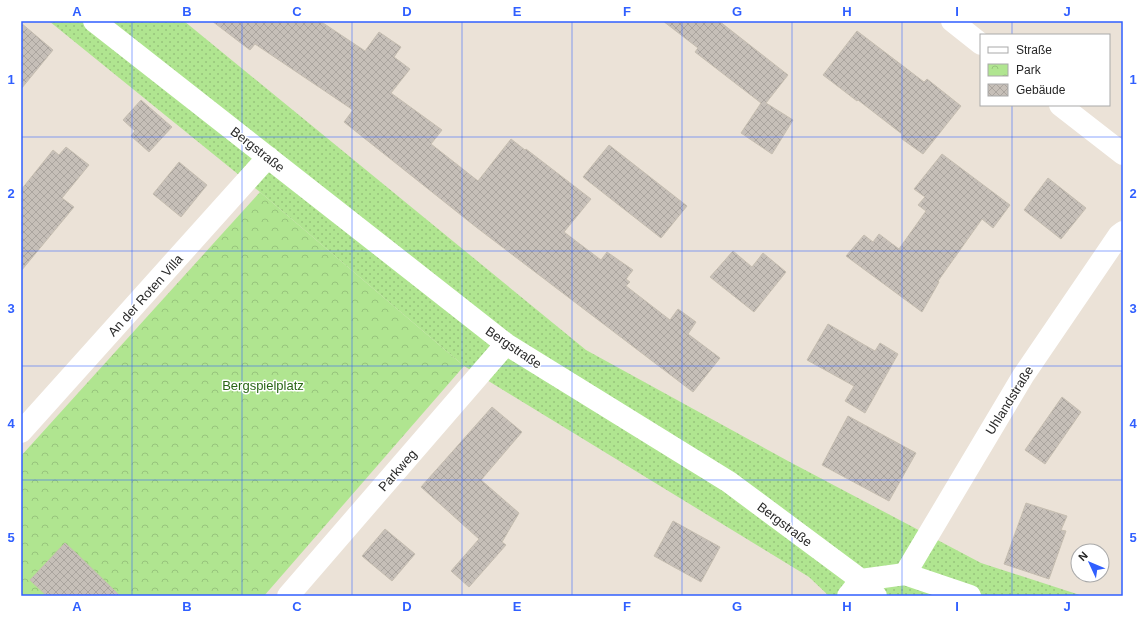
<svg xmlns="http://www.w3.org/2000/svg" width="1144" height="617" font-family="Arial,sans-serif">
  <defs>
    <pattern id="grass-dots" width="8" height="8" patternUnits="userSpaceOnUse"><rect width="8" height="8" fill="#b0e590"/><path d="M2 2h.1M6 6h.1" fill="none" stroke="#97c47c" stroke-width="1.8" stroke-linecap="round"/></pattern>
    <pattern id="park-crowns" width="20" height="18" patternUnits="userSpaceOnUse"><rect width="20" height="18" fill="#b0e590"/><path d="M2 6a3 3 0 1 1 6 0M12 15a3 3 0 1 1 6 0" fill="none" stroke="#97c47c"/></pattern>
    <pattern id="building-cross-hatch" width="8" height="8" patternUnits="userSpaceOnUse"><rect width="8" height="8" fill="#c6bfb8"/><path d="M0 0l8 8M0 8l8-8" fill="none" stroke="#aaa49e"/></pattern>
  </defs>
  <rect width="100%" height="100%" fill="#ebe2d7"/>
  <path fill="url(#grass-dots)" d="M49 21H184L586 350 788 461 981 563 1083 596H829L809 577 464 366 260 192Z"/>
  <path fill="url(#park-crowns)" d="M260 192 464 366 264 596H21V456Z"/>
  <path fill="url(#building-cross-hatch)" stroke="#c6beb1" d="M212 21H320L365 51 379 32 401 47 394 57 410 69 391 93 442 130 431 144 478 181 511 139 525 150 526 149 591 199 564 232 601 260 607 252 633 270 626 279 630 282 626 286 670 320 678 309 696 322 688 334 720 358 693 392 476 227 344 122 353 110 255 44 250 50Z
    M663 21H719L788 75 766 103 793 120 772 154 741 133 761 103 695 52 698 48Z
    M21 23 53 50 21 89Z
    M857 31 924 82 927 79 961 106 923 154 902 139V134L858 100 857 101 823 75Z
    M141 100 172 127 149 152 131 136 135 131 123 120Z
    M609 145 687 206 661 238 583 177Z
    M66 147 89 165 62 198 74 207 21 271V190L53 150 59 155Z
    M942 154 1010 205 993 228 982 219 938 281 939 282 922 312 846 256 864 235 873 242 879 234 899 249 926 211 918 205 925 197 914 189Z
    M179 162 207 185 181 217 153 194Z
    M1048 178 1086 208 1061 239 1024 210Z
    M733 251 752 267 763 253 786 272 754 312 710 277Z
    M828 324 875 351 880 343 898 354 865 413 845 401 854 386 807 360Z
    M1062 397 1081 412 1045 464 1025 450Z
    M492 407 522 432 481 480 519 513 502 542 506 545 469 587 451 571 479 539 421 487Z
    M848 416 916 453 889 501 822 465Z
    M1026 503 1067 516 1061 530 1066 531 1049 579 1004 564Z
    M673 521 720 547 701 582 654 556Z
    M385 529 415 554 392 581 362 556Z
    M65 543 78 555 120 596H47L30 580Z"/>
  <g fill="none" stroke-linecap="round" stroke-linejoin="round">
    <path stroke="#fff" stroke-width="22" d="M94 21 506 344 729 482 861 580 876 596
      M952 21 981 44
      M1060 105 1123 154
      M21 432 268 157
      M905 574 1023 376 1119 235 1123 232
      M861 580 905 574 970 596
      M288 596 506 344
      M848 596 861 580"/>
  </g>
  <path fill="none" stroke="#305fff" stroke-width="1" stroke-opacity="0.55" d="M132 21V596M242 21V596M352 21V596M462 21V596M572 21V596M682 21V596M792 21V596M902 21V596M1012 21V35M1012 105V596M21 137H1123M21 251H1123M21 366H1123M21 480H1123"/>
  <g text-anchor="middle" stroke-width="3" stroke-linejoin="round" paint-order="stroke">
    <g font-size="13" fill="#272727" stroke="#fff">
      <text transform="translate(258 149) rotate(38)" y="5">Bergstraße</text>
      <text transform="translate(145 295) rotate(-48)" y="5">An der Roten Villa</text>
      <text transform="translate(514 347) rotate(34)" y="5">Bergstraße</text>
      <text transform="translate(1009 400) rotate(-58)" y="5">Uhlandstraße</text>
      <text transform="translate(397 470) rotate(-49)" y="5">Parkweg</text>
      <text transform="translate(785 524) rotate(37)" y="5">Bergstraße</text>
    </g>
    <g font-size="13" fill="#296615" stroke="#fff">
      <text x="263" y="390">Bergspielplatz</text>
    </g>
  </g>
  <rect width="1144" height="617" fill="none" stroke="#ffffff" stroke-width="44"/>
  <rect x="980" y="34" width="130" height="72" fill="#ffffff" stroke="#a9a9a9"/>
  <rect x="988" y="47" width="20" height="6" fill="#ffffff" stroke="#a9a9a9"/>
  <text x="1016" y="54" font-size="12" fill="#272727">Straße</text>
  <rect x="988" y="64" width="20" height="12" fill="url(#park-crowns)" stroke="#a9a9a9"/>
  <text x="1016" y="74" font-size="12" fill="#272727">Park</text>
  <rect x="988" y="84" width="20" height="12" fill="url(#building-cross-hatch)" stroke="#a9a9a9"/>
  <text x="1016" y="94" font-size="12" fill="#272727">Gebäude</text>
  <g transform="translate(1090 563) rotate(314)"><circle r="19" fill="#ffffff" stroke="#a9a9a9"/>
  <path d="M0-3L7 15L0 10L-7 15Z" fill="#305fff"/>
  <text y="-6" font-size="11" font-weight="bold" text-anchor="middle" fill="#272727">N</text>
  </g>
  <rect x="22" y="22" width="1100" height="573" fill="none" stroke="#305fff" stroke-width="1.5"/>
  <g font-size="13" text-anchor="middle" font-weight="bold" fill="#305fff">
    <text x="77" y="16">A</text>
    <text x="187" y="16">B</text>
    <text x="297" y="16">C</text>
    <text x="407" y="16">D</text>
    <text x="517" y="16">E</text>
    <text x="627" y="16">F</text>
    <text x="737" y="16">G</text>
    <text x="847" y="16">H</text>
    <text x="957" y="16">I</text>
    <text x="1067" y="16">J</text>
    <text x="11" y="84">1</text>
    <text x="1133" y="84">1</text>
    <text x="11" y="198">2</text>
    <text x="1133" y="198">2</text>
    <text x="11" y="313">3</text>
    <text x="1133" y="313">3</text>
    <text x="11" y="428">4</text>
    <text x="1133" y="428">4</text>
    <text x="11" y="542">5</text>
    <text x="1133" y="542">5</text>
    <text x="77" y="611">A</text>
    <text x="187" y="611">B</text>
    <text x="297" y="611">C</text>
    <text x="407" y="611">D</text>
    <text x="517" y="611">E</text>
    <text x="627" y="611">F</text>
    <text x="737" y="611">G</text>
    <text x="847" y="611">H</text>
    <text x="957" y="611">I</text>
    <text x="1067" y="611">J</text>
  </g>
</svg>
